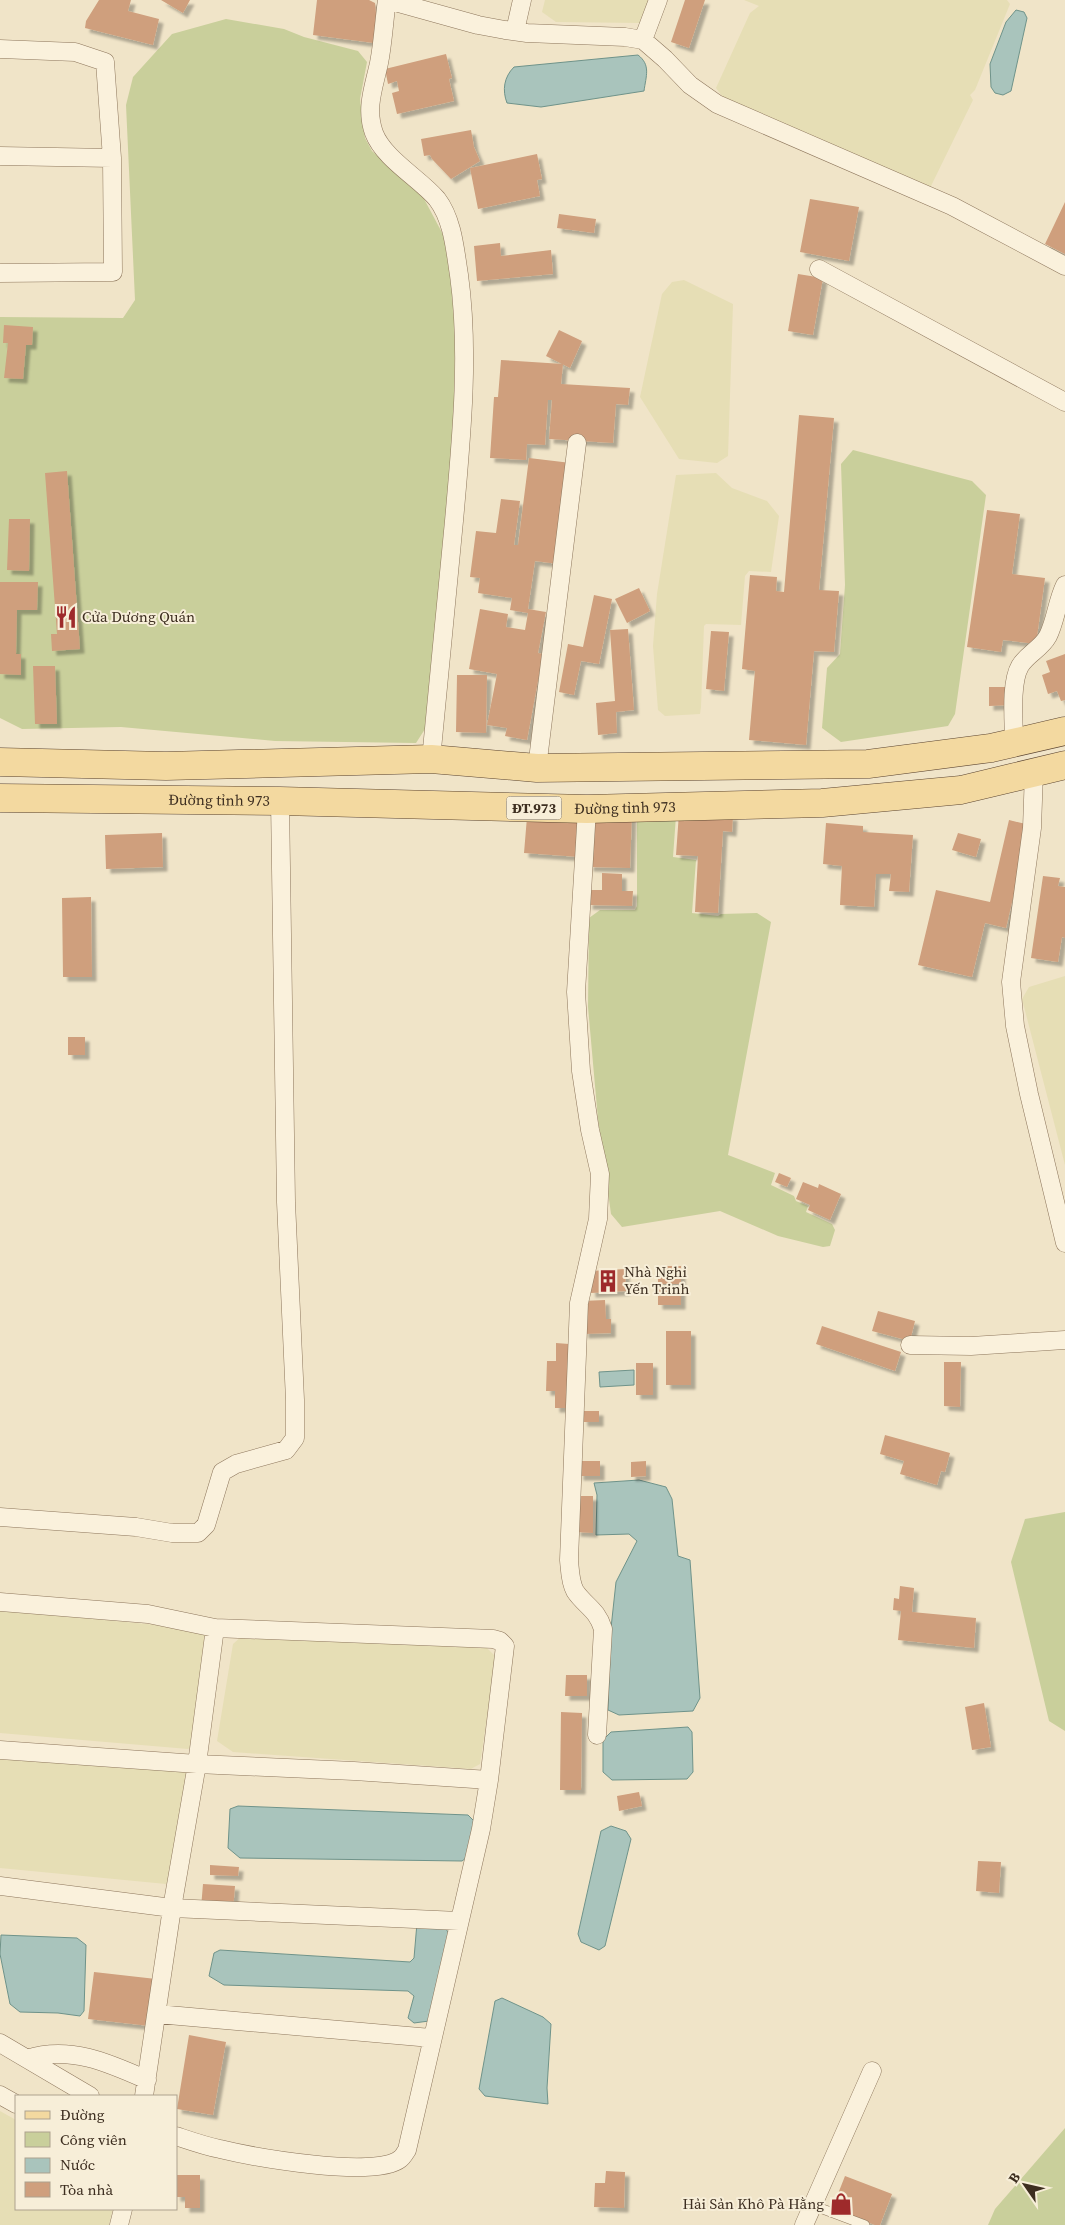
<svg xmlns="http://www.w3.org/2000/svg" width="1065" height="2225" font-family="'Source Serif 4',serif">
  <defs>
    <filter id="shadow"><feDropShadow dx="4.5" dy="4.5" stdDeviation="1" flood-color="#0004"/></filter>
  </defs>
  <rect width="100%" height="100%" fill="#f0e4c8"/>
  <path fill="#e6deb5" d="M545 0H651L641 23 556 22 542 12Z
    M744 0H1007L1010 4 975 90 970 95 973 100 931 186 922 189 727 103 716 88 750 13 759 6Z
    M684 280 733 304 728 456 717 463 679 459 640 397 662 294 672 282Z
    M716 473 732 488 767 501 779 516 771 572 749 571 745 576 741 625 706 624 704 626 701 707 700 714 665 716 658 710 653 646 657 594 676 475Z
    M1065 976V1165L1022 999 1029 987Z
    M0 1610 199 1629 208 1636 195 1743 188 1749 0 1733Z
    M242 1636 485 1646 496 1657 480 1764 471 1769 233 1752 217 1741 233 1644Z
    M0 1754 183 1767 190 1773 171 1876 166 1884 0 1868Z
    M0 2111 16 2120V2209H113L109 2225H0Z"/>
  <path fill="#c9cf9b" d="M226 19 284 29 304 37 358 51 367 62 360 99 365 138 372 151 422 195 447 242 451 278 455 331 454 432 425 729 416 743 275 741 121 727 22 729 0 718V317L123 318 135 300 126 105 133 77 172 34Z
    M853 450 972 481 986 495 955 714 948 726 841 742 822 728 827 668 840 654 845 585 841 464Z
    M676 816 673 857 696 860 692 913 718 916 721 914 757 913 771 922 728 1155 775 1173 771 1185 794 1196 796 1201 808 1206 806 1212 832 1224 835 1230 830 1246 823 1247 778 1236 720 1211 622 1227 611 1214 598 1119 588 1007 589 918 600 910H635L637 906V819Z
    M1065 1512V1731L1049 1721 1011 1562 1025 1519Z
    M1065 2128V2225H988L995 2209Z"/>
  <path fill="#a9c4bc" stroke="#6f938a" d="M1016 10 1024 12 1027 18 1011 91 1003 95 995 93 991 87 990 64 1006 22Z
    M638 55C651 65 646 76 644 91L541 107 507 103C502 90 504 77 514 67Z
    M634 1370V1385L600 1387 599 1372Z
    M639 1480 666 1487 672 1499 678 1556 690 1560 700 1698 693 1711 619 1715 608 1710 611 1628 616 1582 637 1541 629 1534 596 1535 597 1495 594 1483Z
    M688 1727 692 1732 693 1772 687 1779 612 1780 603 1772V1740L611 1732Z
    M238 1806 468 1815 474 1821 469 1856 462 1861 240 1858 228 1848 230 1809Z
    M611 1826 626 1831 631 1839 605 1946 599 1950 581 1942 578 1934 601 1831Z
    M440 1922 449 1933 429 2021 414 2023 408 2018 414 1996 408 1991 224 1985 209 1976 214 1953 220 1950 410 1962 414 1958 417 1923Z
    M1 1935 77 1938 86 1945 84 2011 80 2016 58 2013 20 2012 10 2004 0 1954Z
    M502 1998 543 2017 551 2024 547 2088 548 2104 485 2096 479 2089 495 2001Z"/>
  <path fill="#cf9f7d" filter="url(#shadow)" d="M99 0H131L128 11 159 19 153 45 85 28 86 21Z
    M161 0H190L183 13Z
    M317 0H369L375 3 377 23 374 43 313 35Z
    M685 0H705L689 48 671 42Z
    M446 54 452 78 449 79 454 101 397 114 392 93 399 91 397 81 388 84 385 69Z
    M471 130 474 147 480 161 451 179 432 159 430 155 424 156 421 139Z
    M537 154 542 179 537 180 540 196 478 209 470 168Z
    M810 199 859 207 849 261 800 252Z
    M1065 202V254L1045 244Z
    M559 214 596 219 594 233 557 228Z
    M500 243 501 256 551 250 553 274 477 281 474 246Z
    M798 274 823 278 813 335 788 331Z
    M4 325 33 327 32 345H26L23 379 4 378 8 343H3Z
    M559 330 582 341 570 368 546 356Z
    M501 360 563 364 561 384 630 388 628 405 616 404 613 443 549 439 552 400H548L545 445 527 444 526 460 490 458 494 397H498Z
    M799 415 834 418 819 590 839 591 834 652 814 651 806 745 749 740 755 671 742 669 750 575 777 577 776 591 784 592Z
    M529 458 571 463 558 564 535 561 528 609 546 612 538 653 543 654 527 740 505 736 507 728 487 725 497 674 469 669 480 609 508 614 506 627 525 630 528 613 510 610 512 598 478 593 480 578 470 577 476 531 496 533 501 499 520 501 514 545H518Z
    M67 471 80 649 52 651 51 634H57L45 473Z
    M987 510 1020 514 1012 574 1045 578 1036 644 1003 640 1001 652 967 647Z
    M9 519H30L29 571 7 570Z
    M0 582H38L37 610H17L16 654H21V675L0 674Z
    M639 588 650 611 627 623 615 599Z
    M594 595 612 599 599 664 581 661 574 695 559 692 568 644 583 647Z
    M628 629 634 710 616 712 617 733 598 735 596 703 615 701 610 630Z
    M711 631 729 632 724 691 706 689Z
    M1065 654V700L1061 701 1057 691 1048 694 1042 675 1050 672 1046 661Z
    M33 666H55L57 724H35Z
    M457 675H487L486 733 456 732Z
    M989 687H1010L1011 705 989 706Z
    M590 812 632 813 630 868 589 867Z
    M679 813 733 816 732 832 723 831 718 913 695 912 698 856 676 855Z
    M527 817 583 821 580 857 524 853Z
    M1009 820 1030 825 1006 928 985 923 972 977 918 965 936 890 990 902Z
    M826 823 863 826V832L913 835 909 892 889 891 891 874H876L874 907 840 905 842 866 823 864Z
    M162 833 163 867 106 869 105 835Z
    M958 833 981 839 976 857 952 850Z
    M602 873 622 874V891H633L632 906 588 905 589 890H602Z
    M1043 876 1060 878 1058 886 1065 887V938L1062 937 1058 962 1031 958Z
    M91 897 92 977H63L62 898Z
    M68 1037H85V1055H68Z
    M779 1173 791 1178 787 1187 775 1182Z
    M803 1182 818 1188 819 1184 841 1194 830 1220 808 1210 810 1205 796 1199Z
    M658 1266H681V1284H658Z
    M625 1269 626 1291 591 1293 590 1271Z
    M681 1286V1305H658V1287Z
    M605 1300 606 1319H611V1333L584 1334 582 1301Z
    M878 1311 915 1321 910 1341 872 1331Z
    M822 1326 901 1352 895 1371 816 1344Z
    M666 1331H691V1385H666Z
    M556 1343 569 1344 567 1408H555V1391H546L547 1361H556Z
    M944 1362H961L960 1407 944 1406Z
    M636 1363H653V1395H636Z
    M582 1411H599V1422H583Z
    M885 1435 950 1453 945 1472 941 1471 937 1485 900 1474 904 1461 880 1454Z
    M579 1461H600V1476H579Z
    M646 1461V1476L631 1477V1462Z
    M577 1496H593V1533L576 1532Z
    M900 1586 914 1588 912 1612 976 1618 974 1648 898 1640 901 1611 893 1610 894 1598 899 1599Z
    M566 1675H587V1696H565Z
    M984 1703 991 1747 972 1750 965 1707Z
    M561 1712 582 1713 581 1790H560Z
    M639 1792 642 1806 619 1811 617 1796Z
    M978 1861 1001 1862 999 1893 976 1891Z
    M210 1865 239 1867 238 1876 210 1875Z
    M203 1884 235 1886 233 1910 201 1908Z
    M94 1972 156 1979 150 2026 88 2019Z
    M189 2035 226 2042 213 2115 177 2109Z
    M606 2171 625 2172 624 2208 594 2207 595 2183H605Z
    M176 2175H200V2208H185V2197H176Z
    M845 2176 892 2194 880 2225H875L832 2209Z"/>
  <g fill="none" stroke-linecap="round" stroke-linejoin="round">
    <defs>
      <path id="lane" d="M812 2205 865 2225"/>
      <path id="street" d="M387 0C384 21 383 43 379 63 374 87 365 108 374 133 384 159 419 178 437 199 453 220 455 250 459 275 470 354 461 442 454 521 446 601 439 680 431 759
        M388 0 478 25 505 30 527 33 625 37 643 40 665 59 690 85 717 104 952 206 1065 266
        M515 31 522 0
        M643 40 658 0
        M0 49 75 52 105 62 112 158 113 272 0 273
        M0 156 112 158
        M819 269 1065 402
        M1014 743C1014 723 1010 683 1020 666 1027 654 1041 649 1048 636 1056 620 1057 601 1065 585
        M537 768 577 443
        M1034 772 1032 828 1011 982 1015 1026 1029 1094 1065 1243
        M587 809 576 992 581 1071 590 1130 600 1174 598 1219 579 1303 569 1560C570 1570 570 1582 575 1591 585 1606 597 1609 603 1629L597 1735
        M910 1345 971 1346 1065 1340
        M0 1517 136 1527 172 1533H198L206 1525 222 1472 236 1464 286 1450 295 1438V1400L286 1202 280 801
        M0 1602 148 1614 215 1628 493 1639 500 1641 505 1646 489 1780 481 1829 407 2150C405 2153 403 2157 400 2159 375 2179 253 2157 220 2149 205 2146 191 2141 176 2136
        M0 1750 197 1764 354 1771 489 1780
        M0 1886 172 1908 459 1921
        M157 2014 431 2038
        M0 2043 90 2096
        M27 2059C69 2045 109 2063 147 2080
        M0 2095 16 2104
        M144 2096 172 1908 197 1764 215 1628
        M119 2225 123 2209
        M804 2225 872 2071"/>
      <g id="primary">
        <path d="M0 762 166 766 431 759 537 768 868 764 991 748 1065 731"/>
        <path id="s1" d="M0 798 280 801 587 809 822 803 961 790 1065 765"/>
      </g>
    </defs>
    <use href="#lane" stroke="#8d765c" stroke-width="10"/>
    <use href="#street" stroke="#8d765c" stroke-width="19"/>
    <use href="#primary" stroke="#5b4430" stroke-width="29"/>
    <use href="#lane" stroke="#faf1dc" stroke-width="9"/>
    <use href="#street" stroke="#faf1dc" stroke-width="18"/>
    <use href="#primary" stroke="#f3d9a0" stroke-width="28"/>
  </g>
  <defs>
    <symbol id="restaurant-bare" viewBox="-9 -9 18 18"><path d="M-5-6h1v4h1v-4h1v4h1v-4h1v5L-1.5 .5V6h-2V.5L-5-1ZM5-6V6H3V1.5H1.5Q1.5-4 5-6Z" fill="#9e2a2b" stroke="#f7eed8" stroke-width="2.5" paint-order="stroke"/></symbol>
    <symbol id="building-bare" viewBox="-9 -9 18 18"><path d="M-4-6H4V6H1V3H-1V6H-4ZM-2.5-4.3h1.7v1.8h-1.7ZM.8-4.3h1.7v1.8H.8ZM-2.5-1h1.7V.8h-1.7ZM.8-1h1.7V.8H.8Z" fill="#9e2a2b" stroke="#f7eed8" stroke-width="2.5" paint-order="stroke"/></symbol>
    <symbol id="shop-bare" viewBox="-9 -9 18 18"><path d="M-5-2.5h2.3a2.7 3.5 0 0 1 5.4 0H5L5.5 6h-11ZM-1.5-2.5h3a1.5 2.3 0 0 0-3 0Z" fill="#9e2a2b" stroke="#f7eed8" stroke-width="2.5" paint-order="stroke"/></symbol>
  </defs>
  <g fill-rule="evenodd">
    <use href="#restaurant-bare" x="50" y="601" width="32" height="32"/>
    <use href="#building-bare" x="592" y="1265" width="32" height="32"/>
    <use href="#shop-bare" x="825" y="2188" width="32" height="32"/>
  </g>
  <g text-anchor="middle" stroke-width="4" stroke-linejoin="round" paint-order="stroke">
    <rect fill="#f7eed8" stroke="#756857" stroke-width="1" x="506.5" y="796.5" width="55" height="23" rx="4"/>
    <g font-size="14" font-weight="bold" fill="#3d2e20">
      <text x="534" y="813">ĐT.973</text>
    </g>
    <g font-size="15" fill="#3d2e20" stroke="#f7eed8" text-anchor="start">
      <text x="82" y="622">Cửa Dương Quán</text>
      <text x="624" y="1277">Nhà Nghỉ<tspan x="624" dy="17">Yến Trinh</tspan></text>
      <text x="824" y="2209" text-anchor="end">Hải Sản Khô Pà Hằng</text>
    </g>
    <g font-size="15" fill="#3d2e20" stroke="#f7eed8">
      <text dy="5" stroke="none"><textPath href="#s1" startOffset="219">Đường tỉnh 973</textPath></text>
      <text dy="5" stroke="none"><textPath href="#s1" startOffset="625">Đường tỉnh 973</textPath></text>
    </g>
  </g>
  <rect x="15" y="2095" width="162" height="115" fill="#f7eed8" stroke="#ada18e"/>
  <rect x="25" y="2111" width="25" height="8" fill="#f3d9a0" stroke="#ada18e"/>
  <text x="60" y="2120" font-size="15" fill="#3d2e20">Đường</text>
  <rect x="25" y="2132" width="25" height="15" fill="#c9cf9b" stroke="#ada18e"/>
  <text x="60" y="2145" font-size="15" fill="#3d2e20">Công viên</text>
  <rect x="25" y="2158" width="25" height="15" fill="#a9c4bc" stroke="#ada18e"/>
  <text x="60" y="2170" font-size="15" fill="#3d2e20">Nước</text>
  <rect x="25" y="2182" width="25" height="15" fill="#cf9f7d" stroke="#ada18e"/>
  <text x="60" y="2195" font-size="15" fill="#3d2e20">Tòa nhà</text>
  <g transform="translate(1025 2185) rotate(304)" stroke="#f7eed8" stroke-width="4" paint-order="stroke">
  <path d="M0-4L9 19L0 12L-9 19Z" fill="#3d2e20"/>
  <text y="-8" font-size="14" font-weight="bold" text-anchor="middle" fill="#3d2e20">B</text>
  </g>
</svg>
